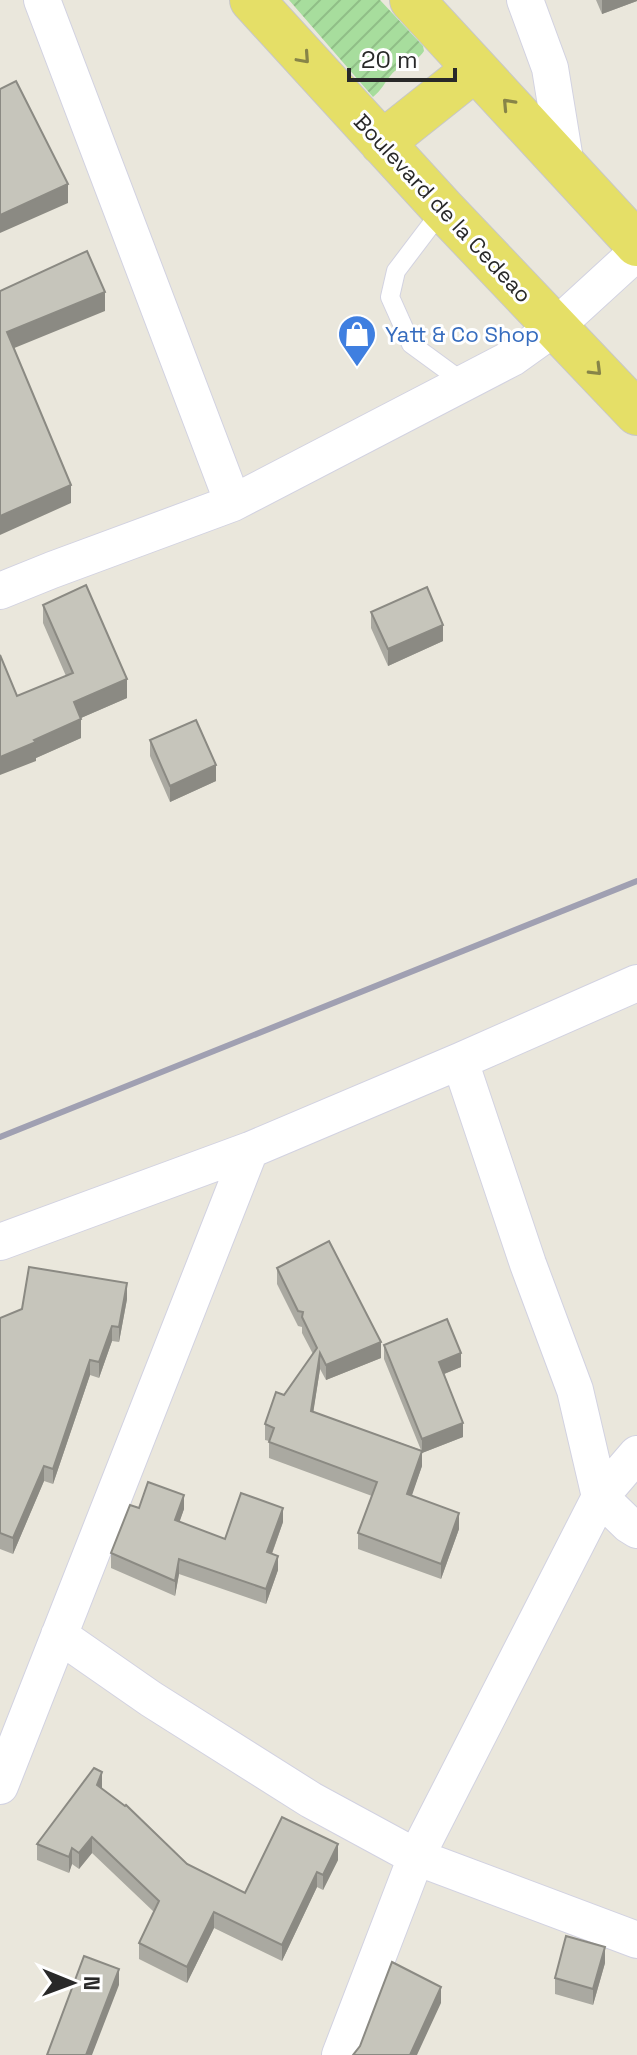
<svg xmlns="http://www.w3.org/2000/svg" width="637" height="2055" font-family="'Space Grotesk',sans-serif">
  <defs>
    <pattern id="garden-furrows" width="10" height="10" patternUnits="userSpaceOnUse" patternTransform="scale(2)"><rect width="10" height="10" fill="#a7dd9d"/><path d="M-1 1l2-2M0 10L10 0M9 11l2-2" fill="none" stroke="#90be87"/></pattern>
  </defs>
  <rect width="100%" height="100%" fill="#eae7dc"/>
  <path fill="url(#garden-furrows)" d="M289 0H380L423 46 424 51C416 64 400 64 391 75 384 83 382 90 373 97Z"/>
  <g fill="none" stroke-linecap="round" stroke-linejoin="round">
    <defs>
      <path id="service" d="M443 209 396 271 390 297 411 344 463 382"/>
      <path id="minor" d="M42 0 233 503
        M525 0 550 68 566 166
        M0 591 52 570 233 503 512 358 554 328 637 252
        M460 1061 528 1264 575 1390 600 1497 629 1525 637 1530
        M0 1242 250 1150 460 1061 637 983
        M59 1635 151 1699 311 1800 416 1857 637 1940
        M0 1786 250 1150
        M340 2055 416 1857 600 1497 637 1454"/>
      <path id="primary" d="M252 0 443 209 637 413
        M412 0 637 244
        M382 143 475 69"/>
    </defs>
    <use href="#service" stroke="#d2d2e1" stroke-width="20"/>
    <use href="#minor" stroke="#d2d2e1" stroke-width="38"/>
    <use href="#primary" stroke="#c7c7c7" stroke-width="46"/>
    <use href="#service" stroke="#fff" stroke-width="18"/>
    <use href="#minor" stroke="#fff" stroke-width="36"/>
    <use href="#primary" stroke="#e5df67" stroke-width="44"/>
    <path stroke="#a0a0b2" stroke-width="6" d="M0 1137 637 881"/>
  </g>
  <path fill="#aaa9a1" d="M596 0H637V1L602 14Z
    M43 605 127 698 81 718V738L36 758V761L17 696 66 676 43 623Z
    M371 612 443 641 388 666 371 628Z
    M150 740 216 781 170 802 150 756Z
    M277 1268 381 1358 326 1380 320 1369 313 1412 421 1450 384 1359V1345L461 1367 444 1374 463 1437 422 1453V1466L411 1496 459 1529 441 1579 358 1549V1533L372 1496 269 1458V1441L265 1440V1424L313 1354 302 1333V1327L298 1326 277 1284Z
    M127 1299 119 1342 112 1341 99 1378 90 1375 53 1484 44 1481 13 1554 0 1549V1318Z
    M139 1508 184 1509 179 1522 225 1539 283 1522 272 1554 278 1570 266 1604 179 1574 175 1596 111 1568V1553Z
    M101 1789 187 1864 245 1893 338 1860 323 1890 317 1887 282 1961 214 1928 187 1983 139 1959V1943L154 1912 92 1853 79 1869 72 1864 69 1873 37 1860V1844Z
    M605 1963 593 2005 555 1994V1978Z"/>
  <path fill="#8b8a83" d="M602 0H637V1L602 14Z
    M68 184V203L0 233V215Z
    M105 292V311L7 351V332Z
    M71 485V503L0 535V516Z
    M443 625V641L388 666V649Z
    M127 679V698L74 721V702Z
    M81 719V738L36 758V761L0 775V757L34 740Z
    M216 765V781L170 802V786Z
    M127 1283V1299L119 1342V1327Z
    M112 1326V1341L99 1378V1362Z
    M381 1342V1358L326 1380V1365Z
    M320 1353V1369L311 1427V1411Z
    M461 1353V1367L439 1376V1362Z
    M90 1360V1375L53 1484V1469Z
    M463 1423V1437L422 1453V1466L407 1510V1494L422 1452V1439Z
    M44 1466V1481L13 1554V1538Z
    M184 1495V1509L175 1535V1520Z
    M283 1508V1522L267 1567V1552Z
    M459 1513V1529L441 1579V1564Z
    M278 1556V1570L266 1604V1589Z
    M179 1559V1574L175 1596V1581Z
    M102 1772V1788L97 1801V1785Z
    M92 1837V1853L79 1869V1853Z
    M338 1844V1860L323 1890V1875Z
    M72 1848V1864L69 1873V1857Z
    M317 1872V1887L282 1961V1945Z
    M214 1912V1928L187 1983V1967Z
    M605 1947V1963L593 2005V1989Z
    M119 1969V1985L92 2055H86Z
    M441 1987V2003L417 2055H410Z"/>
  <path fill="#c6c5bb" stroke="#8b8a83" stroke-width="2" d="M16 81 68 184 0 215V89Z
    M87 251 105 292 7 332 71 485 0 516V291Z
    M86 585 127 679 74 702 81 719 34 740 36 742 0 757V655L17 696 73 673 43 605Z
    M427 587 443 625 388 649 371 612Z
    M196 720 216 765 170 786 150 740Z
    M329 1241 381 1342 326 1365 320 1353 311 1411 422 1451 407 1494 459 1513 441 1564 358 1533 377 1482 269 1442 274 1428 265 1424 276 1392 284 1395 317 1348 302 1317 303 1312 298 1311 277 1268Z
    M29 1267 127 1283 119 1327 112 1326 99 1362 90 1360 53 1469 44 1466 13 1538 0 1533V1318L22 1309Z
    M447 1319 461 1353 439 1362 463 1423 422 1439 384 1345Z
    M148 1482 184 1495 175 1520 225 1539 241 1493 283 1508 267 1552 278 1556 266 1589 179 1559 175 1581 111 1553 130 1505 139 1508Z
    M94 1768 102 1772 97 1785 125 1806 126 1805 187 1864 245 1893 282 1817 338 1844 323 1875 317 1872 282 1945 214 1912 187 1967 139 1943 159 1901 92 1837 79 1853 72 1848 69 1857 37 1844Z
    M566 1936 605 1947 593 1989 555 1978Z
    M84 1956 119 1969 86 2055H47Z
    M392 1962 441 1987 410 2055H353L360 2046Z"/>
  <defs><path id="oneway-chevron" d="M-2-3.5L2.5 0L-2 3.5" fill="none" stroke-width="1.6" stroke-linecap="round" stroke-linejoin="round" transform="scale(2)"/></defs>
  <g stroke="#878448">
    <use href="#oneway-chevron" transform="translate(304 58) rotate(48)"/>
    <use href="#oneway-chevron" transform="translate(508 104) rotate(-133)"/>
    <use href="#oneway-chevron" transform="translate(596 370) rotate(45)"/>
  </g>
  <defs>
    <symbol id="shop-pin" viewBox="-11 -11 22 30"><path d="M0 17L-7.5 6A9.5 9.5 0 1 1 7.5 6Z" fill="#3f7fe0" stroke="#fff"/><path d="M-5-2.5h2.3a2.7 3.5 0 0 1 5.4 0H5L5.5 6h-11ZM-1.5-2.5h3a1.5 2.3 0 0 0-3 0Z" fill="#fff"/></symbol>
  </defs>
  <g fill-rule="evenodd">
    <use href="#shop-pin" x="335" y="312" width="44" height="60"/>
  </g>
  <g text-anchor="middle" stroke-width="6" stroke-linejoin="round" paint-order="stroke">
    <g font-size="22" fill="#292929" stroke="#fff">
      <text transform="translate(443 208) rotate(47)" y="8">Boulevard de la Cedeao</text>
    </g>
    <g font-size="22" fill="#366cbe" stroke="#fff" text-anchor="start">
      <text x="385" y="342">Yatt &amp; Co Shop</text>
    </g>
  </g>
  <g transform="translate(72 1983) rotate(91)" stroke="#ffffff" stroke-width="6" paint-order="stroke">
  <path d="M0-6L14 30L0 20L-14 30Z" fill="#292929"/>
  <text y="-12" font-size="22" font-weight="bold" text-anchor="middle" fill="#292929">N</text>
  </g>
  <path d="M349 68v12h106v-12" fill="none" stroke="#292929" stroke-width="4"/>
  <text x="361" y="68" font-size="24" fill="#292929" stroke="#ffffff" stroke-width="6" paint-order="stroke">20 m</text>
</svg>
